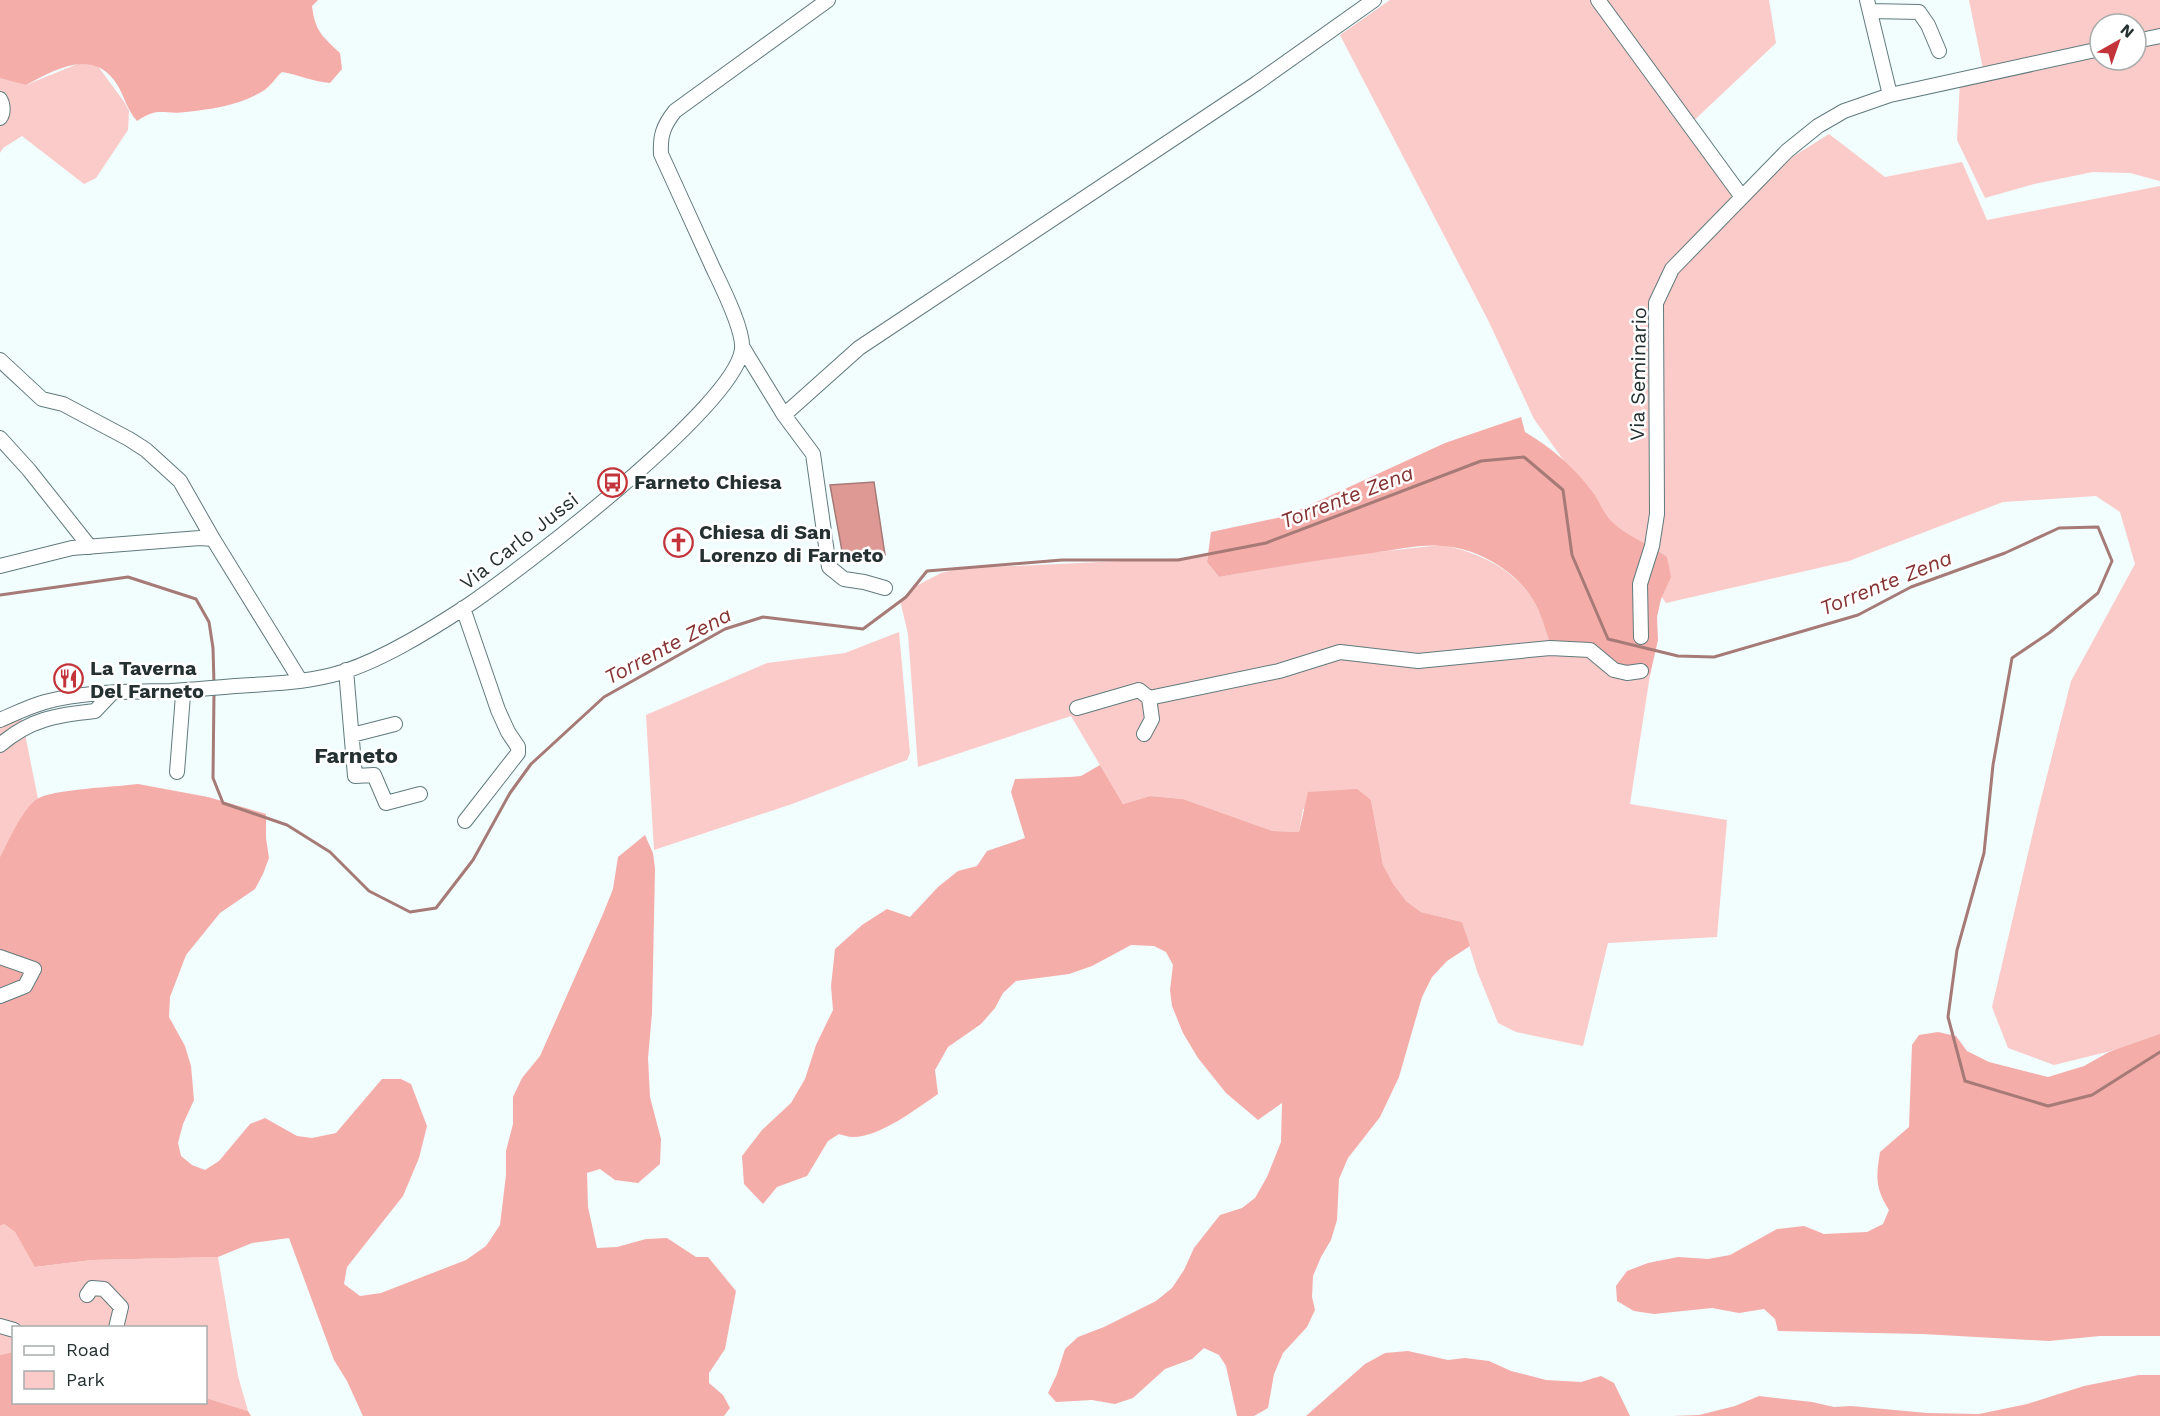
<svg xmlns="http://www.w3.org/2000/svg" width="2160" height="1416" font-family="'Work Sans',sans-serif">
  <rect width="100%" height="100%" fill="#f2fdfe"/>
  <path fill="#facbc8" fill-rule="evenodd" d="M1390 0H1769L1776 43 1687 127 1735 193 1829 134 1885 177 1962 162 1987 220 2160 186V1039L2054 1065 2008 1048 1992 1007 2037 815 2071 681 2135 564 2120 512 2096 496 2003 502 1849 561 1666 603 1534 419 1489 322 1340 35Z
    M1969 0H2160V181L2130 173 2093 172 2034 184 1985 198 1957 140 1960 80 1984 74ZM2100 24H2136V60H2100Z
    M80 63 97 65 125 103 129 111 128 130 96 178 84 184 22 136 3 148 0 153V77L26 85Z
    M1441 545C1479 552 1520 571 1538 609 1544 622 1548 638 1553 653H1605L1626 670 1650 675 1630 804 1727 820 1717 937 1608 943 1583 1046 1516 1032 1498 1023 1477 971 1462 922 1421 912 1406 901 1392 884 1383 865 1371 800 1303 809 1299 832 1273 831 1183 799 1150 796 1123 804 1071 716 918 767 908 634 900 600 918 585 941 573 966 567 1017 566 1184 558 1208 553 1207 562 1219 577 1315 559Z
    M899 632 910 753 907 760 792 804 654 850 646 715 767 663 845 653Z
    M21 714 38 799 23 815 0 857V724Z
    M4 1224 15 1232 36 1267 92 1260 218 1257 238 1376 248 1411 206 1398V1328H14L13 1352 0 1355V1226Z"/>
  <path fill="#f4ada9" d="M0 0H318L312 6C315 31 322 36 340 53L342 69 330 83C314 82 299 75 282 72 276 77 270 87 263 91 240 105 212 109 186 112 163 115 159 106 137 121 126 109 124 93 114 80 90 49 54 70 26 85L0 78Z
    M1521 417 1525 432C1552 448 1575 468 1594 494 1600 503 1604 514 1612 522 1628 537 1649 544 1667 557L1671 577 1661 599 1657 617 1658 640 1650 675 1626 670 1605 653H1553C1548 638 1544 623 1538 609 1522 574 1480 548 1442 546 1420 544 1395 550 1373 553 1321 559 1271 568 1219 577L1207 562 1211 532 1286 516 1445 443Z
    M1100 765 1123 804 1150 796 1183 799 1273 831 1299 832 1308 792 1357 789 1371 800 1383 865 1393 884 1406 901 1421 912 1462 922 1470 946 1447 961 1432 977 1422 997 1399 1077 1380 1117 1348 1158 1339 1179 1337 1220 1331 1240 1321 1257 1313 1276 1312 1297 1315 1310 1307 1327 1283 1353 1274 1374 1268 1408 1254 1416H1237L1226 1366 1219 1355 1204 1348 1192 1359 1165 1369 1133 1398 1115 1404 1092 1400 1056 1402 1048 1393 1057 1374 1065 1349 1078 1337 1104 1327 1156 1301 1172 1288 1184 1270 1194 1248 1220 1215 1242 1208 1255 1198 1267 1177 1281 1142 1282 1103 1258 1120 1226 1093 1198 1058 1183 1033 1172 1006 1170 990 1173 965 1166 952 1154 946 1131 945 1092 966 1069 974 1016 981 1003 993 995 1008 981 1024 948 1047 935 1070 938 1094C916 1109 880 1137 853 1137 849 1137 843 1135 839 1134L828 1141 807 1176 777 1187 763 1204 744 1184 742 1156 762 1130 791 1103 805 1079 816 1045 833 1010 831 986 835 949 862 925 887 909 910 917 938 887 958 871 977 866 987 851 1025 838 1011 792 1015 779 1070 777 1081 776Z
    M138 784 208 797 266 814V838L269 858 263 874 255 889 220 913 186 955 170 997 169 1017 185 1046 191 1066 194 1100 183 1124 178 1143 181 1156 192 1165 205 1170 219 1161 250 1124 265 1118 297 1136 312 1138 336 1133 382 1079H401L411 1084 427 1126 419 1158 403 1196 347 1267 344 1284 360 1296 381 1293 466 1260 486 1246 500 1225 506 1175V1151L513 1124V1097L522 1078 540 1056 603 914 613 889 618 857 645 835 653 853 655 869 652 1013 648 1058 650 1097 661 1139 660 1164 638 1183 615 1180 600 1169 587 1173 588 1207 597 1248 617 1247 646 1239 667 1238 696 1257H708L736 1291 725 1349 709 1373V1383L723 1395 730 1408 724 1416H363L347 1381 334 1360 289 1238 252 1243 218 1257 92 1260 35 1267 15 1232 4 1224 0 1226V857C9 841 22 809 37 799 53 789 116 787 138 784Z
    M1938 1032 1956 1036 1967 1051 1989 1062 2048 1077 2084 1066 2109 1052 2160 1034V1336H2100L2049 1341 1923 1334 1778 1331 1775 1319 1764 1309 1739 1313 1712 1308 1654 1314 1634 1311 1617 1301 1616 1286 1627 1271 1648 1263 1678 1257 1708 1259 1730 1255 1777 1229 1804 1226 1824 1234 1867 1232 1883 1224 1889 1210C1875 1188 1876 1177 1880 1152L1909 1127 1912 1045 1919 1035Z
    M1408 1351 1448 1360 1465 1358 1489 1361 1511 1371 1546 1380 1581 1382 1601 1376 1614 1383 1630 1416H1306L1365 1364 1385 1353Z
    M13 1352 14 1402H206V1398L248 1411 251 1416H0V1355Z
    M2139 1375H2160V1416H1672L1699 1415 1735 1406 1759 1396 1812 1402 1834 1407 1851 1406 1927 1413 1979 1414 2027 1404 2084 1386Z"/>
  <path fill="#de9994" stroke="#a67a76" stroke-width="1.5" d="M874 482 885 555 844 562 830 485Z"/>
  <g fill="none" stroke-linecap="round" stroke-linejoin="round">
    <path stroke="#a67a76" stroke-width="3" d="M0 595 128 577 196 599 209 622 213 648 214 684
      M214 693 213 778 223 803 287 825 330 852 369 891 410 912 436 908 473 860 510 793 531 764 604 697 725 629 763 617 863 629 906 597 927 571 1062 560H1178L1266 543 1481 461 1524 457 1563 490 1572 555 1608 639 1678 656 1714 657 1858 615 1911 587 2005 553 2059 528 2098 527 2112 561 2098 593 2049 633 2012 658 1993 765 1984 853 1957 950 1948 1017 1965 1081 2048 1106 2092 1095 2160 1052"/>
    <defs>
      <path id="minor" d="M1598 0 1742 197
        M1867 0 1890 95
        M1870 11 1919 12 1928 25 1939 51
        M2136 41 2160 36
        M0 99C3 104 4 113 0 118
        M743 348 784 415 813 454 829 567 844 579 864 582 885 588
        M0 360 42 399 63 404 129 439 146 450 180 481 213 539
        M784 415 859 348 1257 83 1374 0
        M0 438 29 470 90 547
        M0 566 72 548 200 538 213 539 300 680
        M463 608 498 710 508 732 518 747V753L465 821
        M1641 637 1640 584 1652 546 1657 514 1656 303 1672 269 1787 151 1818 126 1844 111 1890 95 2100 49
        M346 670 355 776 374 775 386 803 420 794
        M1077 708 1139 690 1149 698 1279 671 1340 652 1418 661 1550 648 1590 650 1614 670 1627 673 1641 671
        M0 720C14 714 30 706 45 702 85 691 129 692 170 691 191 690 213 688 235 686 267 684 300 683 332 675 376 664 429 631 467 606 520 570 736 406 742 349 744 330 722 287 713 268 696 230 678 192 661 154 660 136 663 126 675 111L828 0
        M1144 734 1152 719 1149 698
        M352 735 395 724
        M0 745C30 719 57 715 95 711L112 693
        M177 772 183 695
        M0 957 34 969 25 986 0 996
        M87 1295 92 1288 104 1289 121 1307 116 1328
        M0 1326 14 1330"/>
    </defs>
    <use href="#minor" stroke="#617a7d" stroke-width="16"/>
    <use href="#minor" stroke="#fff" stroke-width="14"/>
  </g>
  <defs>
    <symbol id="bus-ring" viewBox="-11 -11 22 22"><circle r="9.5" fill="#fff" stroke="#c2333a" stroke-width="1.5"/><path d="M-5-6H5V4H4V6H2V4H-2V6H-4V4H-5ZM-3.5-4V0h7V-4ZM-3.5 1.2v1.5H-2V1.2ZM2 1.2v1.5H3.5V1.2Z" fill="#c2333a"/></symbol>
    <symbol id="church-ring" viewBox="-11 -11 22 22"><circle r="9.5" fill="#fff" stroke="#c2333a" stroke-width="1.5"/><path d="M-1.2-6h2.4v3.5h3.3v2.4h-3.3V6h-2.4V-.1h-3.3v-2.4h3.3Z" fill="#c2333a"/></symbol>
    <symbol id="restaurant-ring" viewBox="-11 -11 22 22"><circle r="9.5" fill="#fff" stroke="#c2333a" stroke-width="1.5"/><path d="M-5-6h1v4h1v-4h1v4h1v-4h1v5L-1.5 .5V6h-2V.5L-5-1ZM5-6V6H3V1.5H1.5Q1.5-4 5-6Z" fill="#c2333a"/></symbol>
  </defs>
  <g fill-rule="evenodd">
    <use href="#bus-ring" x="596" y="466" width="33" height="33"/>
    <use href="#church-ring" x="662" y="526" width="33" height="33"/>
    <use href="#restaurant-ring" x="52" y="662" width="33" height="33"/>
  </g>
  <g text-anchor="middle" stroke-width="5" stroke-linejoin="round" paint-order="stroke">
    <g font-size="20" fill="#253031" stroke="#fff">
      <text transform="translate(1638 374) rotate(-89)" y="7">Via Seminario</text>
      <text transform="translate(519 541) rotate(-38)" y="7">Via Carlo Jussi</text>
    </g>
    <g font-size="20" font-weight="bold" fill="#253031" stroke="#fff" text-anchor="start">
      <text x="634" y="489">Farneto Chiesa</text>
      <text x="699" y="539">Chiesa di San<tspan x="699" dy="23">Lorenzo di Farneto</tspan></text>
      <text x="90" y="675">La Taverna<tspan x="90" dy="23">Del Farneto</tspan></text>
    </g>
    <g font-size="21" font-style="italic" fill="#863333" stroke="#fff">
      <text transform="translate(1347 497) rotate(-21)" y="7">Torrente Zena</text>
      <text transform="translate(1886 583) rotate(-22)" y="7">Torrente Zena</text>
      <text transform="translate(668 646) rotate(-28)" y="7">Torrente Zena</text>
    </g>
    <g font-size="22" font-weight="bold" fill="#253031" stroke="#fff">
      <text x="356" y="763">Farneto</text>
    </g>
  </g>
  <rect x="12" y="1326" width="195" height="78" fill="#ffffff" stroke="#a8acad" stroke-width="1.5"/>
  <rect x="24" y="1346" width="30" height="9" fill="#ffffff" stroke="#a8acad" stroke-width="1.5"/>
  <text x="66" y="1356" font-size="18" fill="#253031">Road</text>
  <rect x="24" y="1371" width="30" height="18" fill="#facbc8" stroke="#a8acad" stroke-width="1.5"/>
  <text x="66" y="1386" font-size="18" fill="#253031">Park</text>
  <g transform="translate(2118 42) rotate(40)"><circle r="28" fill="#ffffff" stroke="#a8acad" stroke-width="1.5"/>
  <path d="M0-4.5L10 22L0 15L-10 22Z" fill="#c2333a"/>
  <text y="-9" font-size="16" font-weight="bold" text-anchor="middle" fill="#253031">N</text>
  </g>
</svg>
